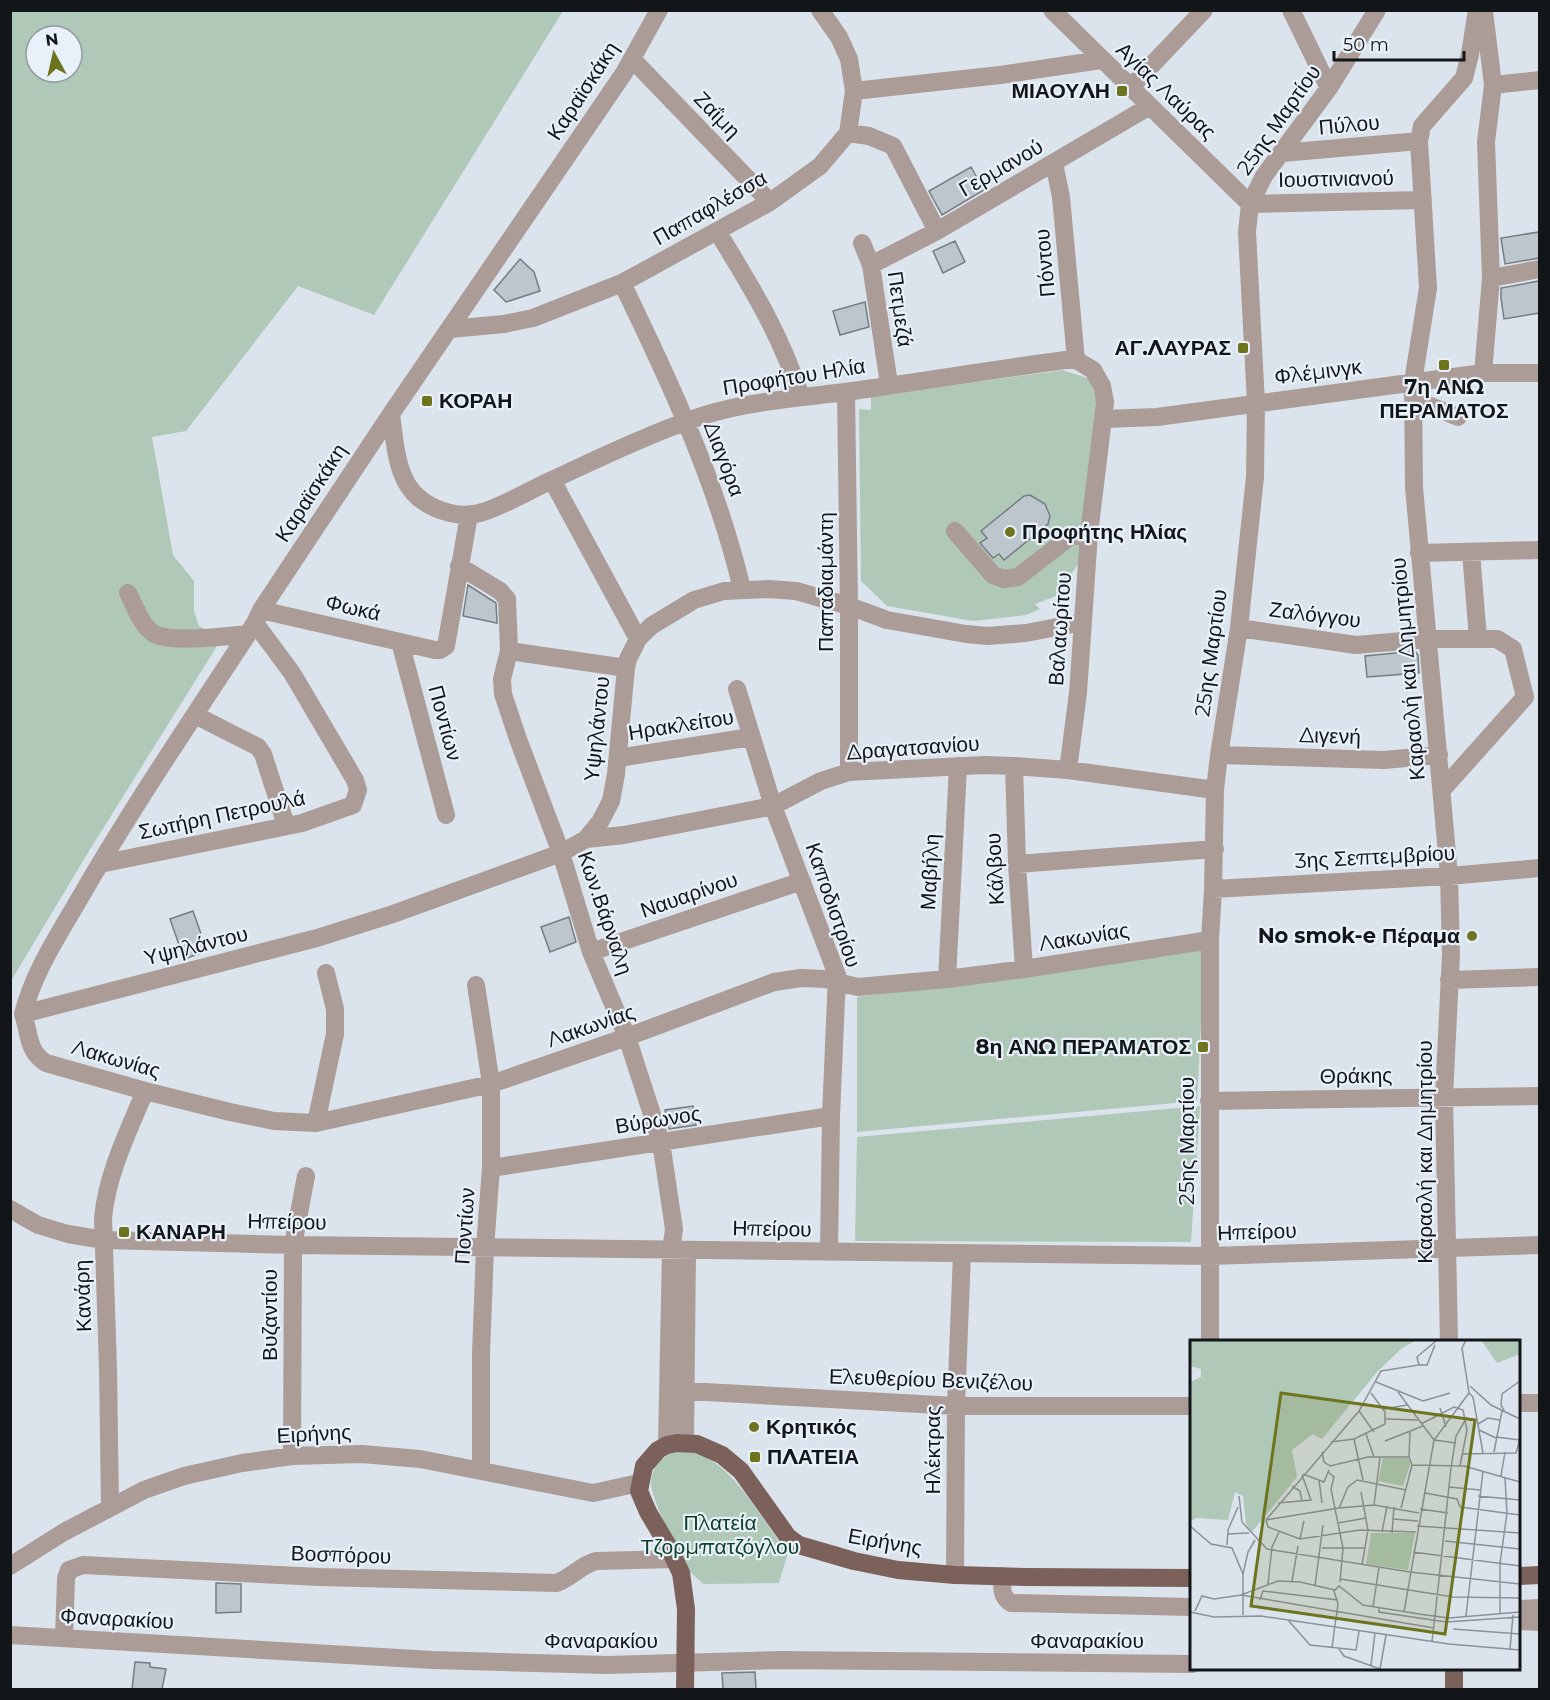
<svg xmlns="http://www.w3.org/2000/svg" width="1550" height="1700" font-family="Montserrat,sans-serif">
  <rect width="100%" height="100%" fill="#dbe3ec"/>
  <path fill="#b0c8b7" fill-rule="evenodd" d="M11 11H563L374 315 298 286 186 431 152 437 173 555 194 581V611L199 626 222 638 89 851 11 981ZM36 36H72V72H36Z
    M1063 370 1090 379 1096 401 1081 560 1056 596 1035 604 1040 609 1026 615 973 621 887 606 861 581 859 409 871 410V397Z
    M1205 948 1197 1101 857 1132V997Z
    M1200 1106 1191 1242 855 1241 857 1137Z
    M676 1451C683 1451 692 1450 699 1453 739 1472 761 1520 788 1553L779 1583 704 1584C699 1580 694 1576 690 1572 680 1558 650 1497 651 1482 652 1466 662 1457 676 1451Z"/>
  <path fill="#bdc5cd" stroke="#757d84" stroke-width="1.5" d="M971 167 984 190 942 215 929 191Z
    M1539 232V258L1505 264 1501 238Z
    M955 241 965 262 943 273 933 251Z
    M520 259 534 272 540 291 506 302 494 290Z
    M1539 281V313L1504 319 1501 298V288Z
    M865 302 869 327 840 335 833 311Z
    M1030 495 1045 504 1050 516 1048 524 1004 560 999 554 993 558 980 543 987 538 981 531 1024 496Z
    M468 585 496 603 497 623 463 616Z
    M1415 651 1418 655 1419 673 1367 677 1365 656Z
    M193 911 207 951 184 959 170 919Z
    M569 917 576 942 550 952 541 927Z
    M693 1106 696 1125 669 1129 665 1110Z
    M216 1583 241 1584V1612L216 1613Z
    M135 1662 150 1663V1667L166 1669 162 1689H132Z
    M755 1672 756 1689H723L722 1673Z"/>
  <g fill="none" stroke-linecap="round" stroke-linejoin="round">
    <path stroke="#ab9c98" stroke-width="18" d="M1052 10 1250 204
      M1291 10 1329 88
      M632 59 770 202
      M1493 85 1540 80
      M1130 88 1204 10
      M854 91 1000 75 1101 60
      M848 133 869 136 893 146 937 231
      M1282 153 1419 141
      M1054 163 1061 197 1076 360
      M1250 204 1423 200
      M717 231C752 288 780 333 801 397
      M862 243 871 265 889 384
      M871 265 937 231 1150 106
      M1491 278 1540 269
      M622 283C670 382 717 483 742 589
      M450 329 504 324 533 318 622 283 770 202 820 166 848 133 854 91 849 59 839 37 820 10
      M1483 373 1491 278 1486 142 1493 85 1484 11
      M846 392 849 606V772
      M1413 399 1458 417
      M391 414C397 459 397 500 450 513 462 516 475 515 486 511 509 503 530 490 552 480 595 460 640 438 685 422 736 402 791 399 845 392 918 382 991 370 1065 360H1076L1093 370 1102 386 1105 402 1089 534 1078 693 1068 770
      M1103 419 1157 417 1483 373H1540
      M552 480 638 639
      M955 531 993 575 1004 579 1018 577 1071 536 1089 534
      M1471 552 1478 639
      M1419 553 1540 550
      M459 566 500 591 507 599 509 651 502 679 503 694 518 739 561 853 591 952 627 1037 661 1142 674 1229 671 1250 667 1445
      M128 593C135 606 141 625 153 633 169 644 227 636 248 634
      M261 610 435 650H440L446 646 469 515
      M1239 628 1356 645 1427 639H1497L1513 649 1525 697
      M400 642 446 815
      M509 651 626 668
      M737 689 773 806 837 975 831 1116 829 1252
      M195 715 258 747 263 754 286 825
      M1219 755 1384 760 1439 755
      M618 758 751 737
      M1014 766 1017 864 1024 969
      M1442 790 1525 697
      M586 839 624 835 773 806 821 781 849 772 984 765 1014 766 1068 770 1215 790
      M100 864 302 823 353 805 358 790 355 780 292 673 255 623
      M1017 864 1215 849
      M1213 889 1449 876 1540 868
      M591 952 802 881
      M947 979 958 766
      M1449 980 1540 977
      M476 985 491 1084V1168L485 1248 481 1354V1471
      M23 1014 317 938 393 914 561 853 586 839 600 822 611 801 616 774 626 668 628 659 638 639 651 626 694 600 724 591 769 589 796 591 849 606 887 620 966 634 988 636 1026 633 1083 622
      M23 1014C30 1034 27 1051 46 1063L145 1091 230 1112 274 1121 316 1123 491 1084 627 1037 774 982 801 978 825 979 858 987 947 979 1024 969 1210 940
      M23 1014C34 971 59 934 81 896 135 803 196 713 255 623L261 610 391 414 624 73 659 10
      M1209 1101 1540 1096
      M316 1123 335 1034V1009L326 973
      M491 1168 831 1116
      M10 1209 38 1225 68 1234 104 1240 293 1245 1210 1256 1540 1245
      M1210 1342V940L1213 889 1215 790 1219 755 1239 628 1255 477 1256 403 1247 232 1250 204 1264 176 1329 88 1377 10
      M1449 1342 1444 1097 1451 954 1449 876 1414 487 1413 382 1428 288 1419 141 1422 126 1464 78 1470 54 1477 10
      M669 1390 956 1406H1192
      M1518 1403H1540
      M685 1443 687 1250
      M292 1456 293 1245 306 1176
      M110 1507 108 1368 103 1218C107 1174 128 1132 145 1091
      M10 1566 64 1532 144 1490 184 1476 242 1463 292 1456 362 1454 420 1459 593 1493 639 1483
      M955 1575 956 1406 962 1253
      M1002 1576C1002 1588 1001 1597 1011 1603L1192 1607
      M1518 1609 1540 1608
      M1518 1621 1540 1622
      M10 1635 433 1660 607 1665 780 1660 1192 1664
      M64 1638 66 1578 69 1570 83 1565 319 1577 557 1583C572 1577 581 1565 596 1561L674 1559"/>
    <path stroke="#7c615b" stroke-width="18" d="M1518 1576 1540 1575
      M1454 1668V1690
      M685 1690 686 1609 681 1573 667 1544 648 1512 639 1491 644 1466 658 1450 667 1445 677 1443 697 1444 722 1455 741 1471 788 1537 799 1545 854 1561 898 1570 955 1575 1027 1577 1192 1578"/>
  </g>
  <g fill="#6d741d" stroke="#e8f1f9" stroke-width="2">
    <rect x="1116" y="85" width="12" height="12" rx="3"/>
    <rect x="1237" y="342" width="12" height="12" rx="3"/>
    <rect x="1438" y="359" width="12" height="12" rx="3"/>
    <rect x="421" y="395" width="12" height="12" rx="3"/>
    <circle cx="1010" cy="532" r="6"/>
    <circle cx="1472" cy="936" r="6"/>
    <rect x="1197" y="1041" width="12" height="12" rx="3"/>
    <rect x="118" y="1226" width="12" height="12" rx="3"/>
    <circle cx="754" cy="1427" r="6"/>
    <rect x="749" y="1451" width="12" height="12" rx="3"/>
  </g>
  <g text-anchor="middle" stroke-width="4.5" stroke-linejoin="round" paint-order="stroke">
    <g font-size="21" fill="#131618" stroke="#e8f1f9">
      <text transform="translate(583 91) rotate(-57)" y="7">Καραϊσκάκη</text>
      <text transform="translate(1166 91) rotate(44)" y="7">Αγίας Λαύρας</text>
      <text transform="translate(717 115) rotate(46)" y="7">Ζαΐμη</text>
      <text transform="translate(1279 120) rotate(-55)" y="7">25ης Μαρτίου</text>
      <text transform="translate(1349 125) rotate(-5)" y="7">Πύλου</text>
      <text transform="translate(1001 168) rotate(-30)" y="7">Γερμανού</text>
      <text transform="translate(1336 179) rotate(-1)" y="7">Ιουστινιανού</text>
      <text transform="translate(710 208) rotate(-30)" y="7">Παπαφλέσσα</text>
      <text transform="translate(1045 263) rotate(-95)" y="7">Πόντου</text>
      <text transform="translate(900 309) rotate(82)" y="7">Πετμεζά</text>
      <text transform="translate(1318 372) rotate(-7)" y="7">Φλέμινγκ</text>
      <text transform="translate(794 377) rotate(-9)" y="7">Προφήτου Ηλία</text>
      <text transform="translate(724 459) rotate(69)" y="7">Διαγόρα</text>
      <text transform="translate(311 493) rotate(-57)" y="7">Καραϊσκάκη</text>
      <text transform="translate(826 582) rotate(-90)" y="7">Παπαδιαμάντη</text>
      <text transform="translate(353 608) rotate(13)" y="7">Φωκά</text>
      <text transform="translate(1315 615) rotate(7)" y="7">Ζαλόγγου</text>
      <text transform="translate(1060 629) rotate(-86)" y="7">Βαλαωρίτου</text>
      <text transform="translate(1211 653) rotate(-82)" y="7">25ης Μαρτίου</text>
      <text transform="translate(1408 669) rotate(-95)" y="7">Καραολή και Δημητρίου</text>
      <text transform="translate(445 723) rotate(75)" y="7">Ποντίων</text>
      <text transform="translate(681 725) rotate(-9)" y="7">Ηρακλείτου</text>
      <text transform="translate(597 729) rotate(-84)" y="7">Υψηλάντου</text>
      <text transform="translate(1330 736) rotate(2)" y="7">Διγενή</text>
      <text transform="translate(913 748) rotate(-4)" y="7">Δραγατσανίου</text>
      <text transform="translate(222 815) rotate(-12)" y="7">Σωτήρη Πετρουλά</text>
      <text transform="translate(1375 857) rotate(-3)" y="7">3ης Σεπτεμβρίου</text>
      <text transform="translate(995 869) rotate(-93)" y="7">Κάλβου</text>
      <text transform="translate(930 872) rotate(-87)" y="7">Μαβήλη</text>
      <text transform="translate(689 895) rotate(-19)" y="7">Ναυαρίνου</text>
      <text transform="translate(833 905) rotate(71)" y="7">Καποδιστρίου</text>
      <text transform="translate(605 913) rotate(71)" y="7">Κων.Βάρναλη</text>
      <text transform="translate(1084 937) rotate(-9)" y="7">Λακωνίας</text>
      <text transform="translate(196 946) rotate(-14)" y="7">Υψηλάντου</text>
      <text transform="translate(591 1026) rotate(-19)" y="7">Λακωνίας</text>
      <text transform="translate(116 1059) rotate(16)" y="7">Λακωνίας</text>
      <text transform="translate(1356 1076) rotate(-1)" y="7">Θράκης</text>
      <text transform="translate(658 1120) rotate(-9)" y="7">Βύρωνος</text>
      <text transform="translate(1187 1141) rotate(-90)" y="7">25ης Μαρτίου</text>
      <text transform="translate(1425 1152) rotate(-90)" y="7">Καραολή και Δημητρίου</text>
      <text transform="translate(287 1222) rotate(1)" y="7">Ηπείρου</text>
      <text transform="translate(465 1226) rotate(-86)" y="7">Ποντίων</text>
      <text transform="translate(772 1229) rotate(1)" y="7">Ηπείρου</text>
      <text transform="translate(1257 1232) rotate(-2)" y="7">Ηπείρου</text>
      <text transform="translate(83 1296) rotate(-92)" y="7">Κανάρη</text>
      <text transform="translate(270 1315) rotate(-90)" y="7">Βυζαντίου</text>
      <text transform="translate(931 1380) rotate(2)" y="7">Ελευθερίου Βενιζέλου</text>
      <text transform="translate(314 1434) rotate(-3)" y="7">Ειρήνης</text>
      <text transform="translate(933 1450) rotate(-90)" y="7">Ηλέκτρας</text>
      <text transform="translate(885 1542) rotate(10)" y="7">Ειρήνης</text>
      <text transform="translate(341 1555) rotate(2)" y="7">Βοσπόρου</text>
      <text transform="translate(117 1619) rotate(3)" y="7">Φαναρακίου</text>
      <text x="601" y="1648">Φαναρακίου</text>
      <text x="1087" y="1648">Φαναρακίου</text>
    </g>
    <g font-size="21" font-weight="bold" fill="#131618" stroke="#e8f1f9" text-anchor="start">
      <text x="1110" y="98" text-anchor="end">ΜΙΑΟΥΛΗ</text>
      <text x="1231" y="355" text-anchor="end">ΑΓ.ΛΑΥΡΑΣ</text>
      <text x="1444" y="394" text-anchor="middle">7η ΑΝΩ<tspan x="1444" dy="24">ΠΕΡΑΜΑΤΟΣ</tspan></text>
      <text x="439" y="408">ΚΟΡΑΗ</text>
      <text x="1022" y="539">Προφήτης Ηλίας</text>
      <text x="1460" y="943" text-anchor="end">No smok-e Πέραμα</text>
      <text x="1191" y="1054" text-anchor="end">8η ΑΝΩ ΠΕΡΑΜΑΤΟΣ</text>
      <text x="136" y="1239">ΚΑΝΑΡΗ</text>
      <text x="766" y="1434">Κρητικός</text>
      <text x="767" y="1464">ΠΛΑΤΕΙΑ</text>
    </g>
    <g font-size="21" fill="#0d4025" stroke="#e8f1f9">
      <text x="720" y="1530">Πλατεία<tspan x="720" dy="24">Τζορμπατζόγλου</tspan></text>
    </g>
  </g>
  <g transform="translate(1190 1340)">
    <rect width="330" height="330" fill="#dbe3ec"/>
    <path d="M0 0H227L212 8 187 32 132 99 123 94 102 110 107 137 62 192 56 184 53 156 45 152 38 180 7 178 0 181V42L11 37V29L0 26ZM291 0H330V14L307 23ZM193 118H217L221 122 213 146 188 141ZM181 193H225L218 230 176 224Z" fill="#b0c8b7"/>
    <path fill="none" stroke="#8b9197" stroke-width="1.5" d="M229 25H237L245 5M186 42 233 61 260 53M280 46 301 65 330 79M208 52 244 100M279 53 283 57 293 113M250 68 256 87M194 69 217 65M169 71 184 92M315 72 311 65 312 54 330 41M196 79 228 80M231 84 264 67 273 70 277 90 270 126M288 84 298 78 310 80M289 90 306 98M176 94 184 117M306 97 330 100M164 99 173 140M244 100 266 103M195 101 233 86M141 102 164 99 195 84V72L181 53M132 112 134 122 140 126 178 117H219L222 125M304 112 312 71M273 114 326 113 330 99M219 117 220 92M222 125 274 126 330 142M138 132 144 137 141 149 153 208 150 242M113 134 134 142 139 130M311 136 315 112M129 140 132 163M102 146 110 151 112 161M259 147 290 150M171 152 178 190 172 225M235 153 267 159 270 167M49 156 52 182 77 209 220 232 330 244M288 156 330 160M88 163 121 160 112 135M184 165 190 117M270 167 330 175M149 168 184 165 229 173M211 168 222 125M230 169 258 173M203 179 228 181M76 180 169 71 191 31 229 25 227 17 247 0M76 180 149 168 158 147 167 140 216 150M76 180 78 187 110 199 170 190 226 192M148 183 176 178M0 186 21 204 42 208 53 234M227 186 330 193M192 192 197 166M202 193 204 167M37 194 59 193M110 199 114 181M255 201 330 209M37 205 38 190 48 167M132 208H175M223 212 330 226M150 239 263 257 330 258M102 241 108 206M78 244 82 207 89 192M125 246 133 185M51 255 244 288M70 260 73 251 148 260M183 267 189 227M189 268V272L256 282 330 277M5 271 12 256 24 259 51 255 88 241 110 242 145 250M0 272 24 277 71 276 259 304 330 310M214 272 244 100 279 53 272 8 276 0M310 273V223L317 173 315 138M53 275V234L58 212 65 200M245 276 261 128 266 96 277 77M276 276 293 131M98 280 120 305 166 310 169 291M145 285 148 264 144 251 149 246 173 265 229 274 259 278 330 272M263 289 330 294M242 301 245 276M142 308 145 285M149 309 154 316 190 329 196 295M320 309 323 275M181 325 185 293"/>
    <path fill="#6d741d" fill-opacity="0.15" stroke="#6d741d" stroke-width="3" d="M91 53 285 80 255 294 61 266Z"/>
    <rect width="330" height="330" fill="none" stroke="#131618" stroke-width="3"/>
  </g>
  <rect width="1550" height="1700" fill="none" stroke="#131618" stroke-width="24"/>
  <g transform="translate(54 54) rotate(352)"><circle r="28" fill="#e8f1f9" stroke="#93999f" stroke-width="1.5"/>
  <path d="M0-4.5L10 22L0 15L-10 22Z" fill="#6d741d"/>
  <text y="-9" font-size="16" font-weight="bold" text-anchor="middle" fill="#131618">N</text>
  </g>
  <path d="M1334 51v9h130v-9" fill="none" stroke="#131618" stroke-width="3"/>
  <text x="1343" y="51" font-size="18" fill="#131618" stroke="#e8f1f9" stroke-width="4.5" paint-order="stroke">50 m</text>
</svg>
